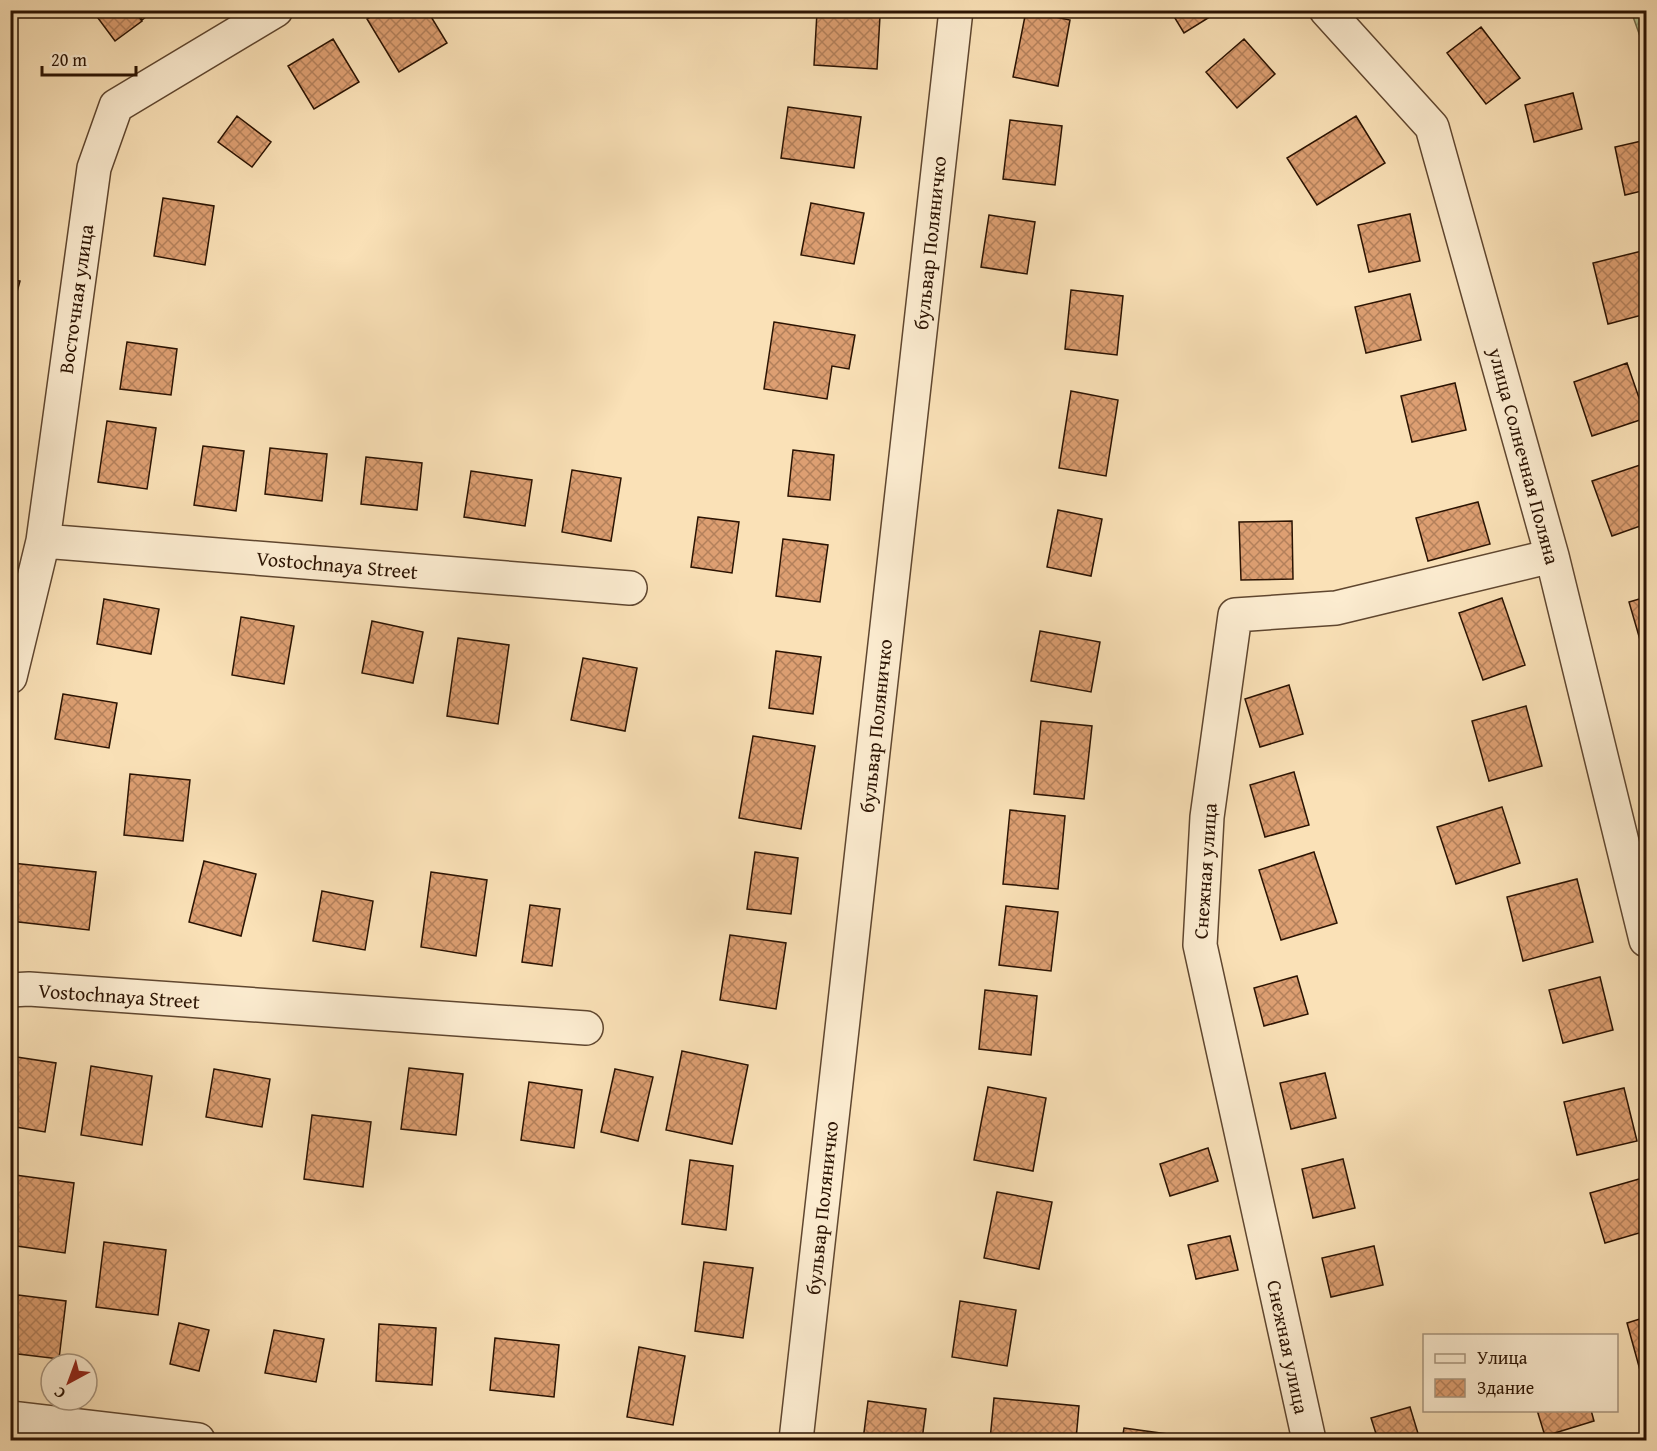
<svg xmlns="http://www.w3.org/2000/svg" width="1657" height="1451" font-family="'Gentium Book Plus',serif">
  <defs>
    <pattern id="forest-firs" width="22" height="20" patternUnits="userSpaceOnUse" patternTransform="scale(1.5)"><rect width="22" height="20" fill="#b9c493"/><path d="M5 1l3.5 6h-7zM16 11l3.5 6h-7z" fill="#9fa87d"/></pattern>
    <pattern id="building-cross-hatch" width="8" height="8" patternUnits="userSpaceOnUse" patternTransform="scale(1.5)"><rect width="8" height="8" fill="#dd9f72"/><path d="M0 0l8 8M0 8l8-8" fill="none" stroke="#b3805b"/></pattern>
  </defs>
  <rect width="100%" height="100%" fill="#fae1b7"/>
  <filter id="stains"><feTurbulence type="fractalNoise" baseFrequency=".00333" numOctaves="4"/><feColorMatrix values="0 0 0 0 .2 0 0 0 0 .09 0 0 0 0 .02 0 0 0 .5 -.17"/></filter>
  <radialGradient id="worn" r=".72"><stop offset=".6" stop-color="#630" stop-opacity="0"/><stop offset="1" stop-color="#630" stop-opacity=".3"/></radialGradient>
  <path fill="url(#forest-firs)" stroke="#726c4a" stroke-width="1.5" d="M1631 11H1646V53Z"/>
  <path fill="url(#building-cross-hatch)" stroke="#2b1302" stroke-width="1.5" d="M92 10H134L142 21 115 41Z
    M135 10H155L142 20Z
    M382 10H427L447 43 399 72 367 19Z
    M1170 10H1221L1184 33Z
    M1026 11 1070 20 1058 86 1013 77Z
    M817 12 880 16 877 69 814 65Z
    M1481 27 1520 78 1486 104 1447 53Z
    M333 39 359 82 314 109 288 66Z
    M1244 39 1275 74 1237 108 1206 72Z
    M1573 93 1582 129 1534 142 1525 105Z
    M788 107 861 117 854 168 781 158Z
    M237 116 271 142 252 167 218 142Z
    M1356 116 1385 163 1317 205 1287 158Z
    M1010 120 1062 126 1055 185 1003 179Z
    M1646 140V190L1625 195 1615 147Z
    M163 198 214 206 205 265 154 256Z
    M811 203 864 213 854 264 801 255Z
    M1410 214 1420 261 1369 272 1358 225Z
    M989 215 1035 222 1027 274 981 267Z
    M1646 250V314L1608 324 1593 263Z
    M10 279 20 281 10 317Z
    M1071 290 1123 296 1117 355 1065 349Z
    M1410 294 1421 340 1366 353 1355 307Z
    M774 322 855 335 849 369 832 366 827 399 764 389Z
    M127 342 177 349 171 395 120 389Z
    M1627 363 1646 418 1592 436 1574 382Z
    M1455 383 1466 430 1412 442 1401 396Z
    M1071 391 1118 400 1106 476 1059 468Z
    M107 421 156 428 147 489 98 482Z
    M203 446 244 451 236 511 194 505Z
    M270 448 327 454 322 501 265 494Z
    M793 450 834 455 830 500 788 496Z
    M366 457 422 463 417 510 361 504Z
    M1646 463V524L1612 536 1592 481Z
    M572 470 621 478 611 541 562 532Z
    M471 471 532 480 525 526 464 517Z
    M1478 502 1490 544 1428 561 1416 518Z
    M1058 510 1102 519 1091 576 1047 567Z
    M698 517 739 522 732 573 691 567Z
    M1292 521 1293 579 1241 580 1239 522Z
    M783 539 828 545 820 602 776 596Z
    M1646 597V648L1643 650 1629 602Z
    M1502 598 1525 665 1483 680 1459 613Z
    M104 599 159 609 151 654 97 644Z
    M241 617 294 626 284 684 232 675Z
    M372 621 423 632 413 683 362 673Z
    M1040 631 1100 642 1091 692 1031 681Z
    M458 638 509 645 498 724 447 716Z
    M776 651 821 657 813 714 769 708Z
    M583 658 637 668 625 731 571 720Z
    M1289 685 1303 734 1260 747 1245 699Z
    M63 694 117 703 109 748 55 739Z
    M1526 706 1542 766 1489 781 1472 721Z
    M1041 721 1092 726 1084 799 1034 794Z
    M753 736 815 746 801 829 739 818Z
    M1294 772 1309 825 1265 837 1250 785Z
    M130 774 190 780 183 841 124 835Z
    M1502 807 1520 863 1456 884 1437 827Z
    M1010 810 1065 816 1058 889 1003 884Z
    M755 852 798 858 791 914 747 909Z
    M1314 852 1337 923 1281 940 1259 870Z
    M204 861 256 874 241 936 189 922Z
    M12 863 96 872 89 930 10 921Z
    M431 872 487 880 476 956 421 947Z
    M1577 879 1593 942 1523 961 1507 897Z
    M322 891 373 901 365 950 313 941Z
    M530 905 560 909 552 966 522 962Z
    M1006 906 1058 912 1051 971 999 965Z
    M730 935 786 943 776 1009 720 1000Z
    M1297 976 1308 1014 1264 1026 1254 988Z
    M1600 977 1613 1030 1563 1043 1549 990Z
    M985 990 1037 996 1031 1055 979 1049Z
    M682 1051 748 1065 732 1144 666 1130Z
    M10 1056 56 1063 45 1132 10 1126Z
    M91 1066 152 1076 142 1145 81 1135Z
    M409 1068 463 1074 456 1135 401 1129Z
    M214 1069 270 1079 262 1127 206 1117Z
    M615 1069 653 1077 638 1141 601 1132Z
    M1325 1073 1336 1118 1291 1129 1280 1083Z
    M529 1082 582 1090 574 1148 521 1140Z
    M988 1087 1046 1098 1033 1171 974 1160Z
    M1624 1088 1637 1141 1577 1155 1564 1102Z
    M312 1115 371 1122 363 1187 304 1179Z
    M1208 1148 1218 1181 1170 1196 1160 1164Z
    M1343 1159 1355 1208 1313 1218 1302 1169Z
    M690 1160 733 1166 726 1230 682 1224Z
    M15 1175 74 1183 65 1253 10 1245V1212Z
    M1646 1177V1231L1605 1243 1590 1193Z
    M997 1192 1052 1202 1039 1269 984 1258Z
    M1230 1236 1238 1270 1196 1279 1188 1245Z
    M104 1242 166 1250 158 1315 96 1307Z
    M1374 1246 1383 1285 1331 1297 1322 1258Z
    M704 1262 753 1268 743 1338 695 1331Z
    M18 1295 66 1301 59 1359 10 1353Z
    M960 1301 1016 1310 1007 1366 952 1357Z
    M1646 1317V1380L1643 1381 1627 1323Z
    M179 1323 209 1330 199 1371 170 1364Z
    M379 1324 436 1328 432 1385 376 1381Z
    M274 1330 324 1339 316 1382 265 1373Z
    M495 1338 559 1345 554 1397 490 1390Z
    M639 1347 685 1356 673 1425 627 1417Z
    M994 1398 1079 1406 1076 1440H990Z
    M868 1401 926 1409 922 1440H863Z
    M1410 1407 1420 1440H1378L1371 1418Z
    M1537 1410H1591L1594 1421 1545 1436Z
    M1124 1428 1182 1436V1440H1122Z"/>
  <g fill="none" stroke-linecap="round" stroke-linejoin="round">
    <defs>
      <path id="minor" d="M1326 10 1432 127 1552 556 1646 940
        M43 541 630 588
        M10 677 43 541 94 168 116 106 276 10
        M10 990 29 989 586 1028
        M10 1418 198 1440
        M796 1440 956 10
        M1309 1440 1200 945 1207 817 1235 615 1336 608 1552 556"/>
    </defs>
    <use href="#minor" stroke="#5f462f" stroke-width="36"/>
    <use href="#minor" stroke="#fcecd0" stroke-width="33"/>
  </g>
  <g text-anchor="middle" stroke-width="4.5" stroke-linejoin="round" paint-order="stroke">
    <g font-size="20" fill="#2b1302" stroke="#fcecd0">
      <text transform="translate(930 243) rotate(-84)" y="7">бульвар Поляничко</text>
      <text transform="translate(76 299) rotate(-82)" y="7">Восточная улица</text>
      <text transform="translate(1524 456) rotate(75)" y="7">улица Солнечная Поляна</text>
      <text transform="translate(337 565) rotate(5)" y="7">Vostochnaya Street</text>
      <text transform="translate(876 726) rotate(-84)" y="7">бульвар Поляничко</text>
      <text transform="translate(1205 871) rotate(-86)" y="7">Снежная улица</text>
      <text transform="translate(119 996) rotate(4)" y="7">Vostochnaya Street</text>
      <text transform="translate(822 1208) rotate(-84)" y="7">бульвар Поляничко</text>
      <text transform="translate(1288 1347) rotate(78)" y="7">Снежная улица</text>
    </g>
  </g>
  <rect width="1657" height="1451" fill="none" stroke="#fae1b7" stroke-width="36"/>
  <rect x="12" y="12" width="1633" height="1427" fill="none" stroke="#2b1302" stroke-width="3"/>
  <rect x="18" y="18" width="1621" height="1415" fill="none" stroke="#2b1302" stroke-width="1.5"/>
  <rect x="1423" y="1334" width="195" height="78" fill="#fcecd0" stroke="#a8957e" stroke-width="1.5"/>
  <rect x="1435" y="1354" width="30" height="9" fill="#fcecd0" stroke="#a8957e" stroke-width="1.5"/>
  <text x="1477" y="1364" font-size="18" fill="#2b1302">Улица</text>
  <rect x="1435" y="1379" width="30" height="18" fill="url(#building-cross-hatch)" stroke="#a8957e" stroke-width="1.5"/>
  <text x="1477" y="1394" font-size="18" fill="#2b1302">Здание</text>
  <g transform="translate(69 1382) rotate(221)"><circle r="28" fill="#fcecd0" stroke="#a8957e" stroke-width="1.5"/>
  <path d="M0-4.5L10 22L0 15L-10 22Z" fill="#8f2418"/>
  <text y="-9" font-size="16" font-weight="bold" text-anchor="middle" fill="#2b1302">С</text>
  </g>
  <path d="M42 66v9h94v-9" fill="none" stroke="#2b1302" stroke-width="3"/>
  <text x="51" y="66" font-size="18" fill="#2b1302" stroke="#fcecd0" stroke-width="4.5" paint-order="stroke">20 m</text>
  <rect width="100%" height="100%" filter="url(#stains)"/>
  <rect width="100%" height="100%" fill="url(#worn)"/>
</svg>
